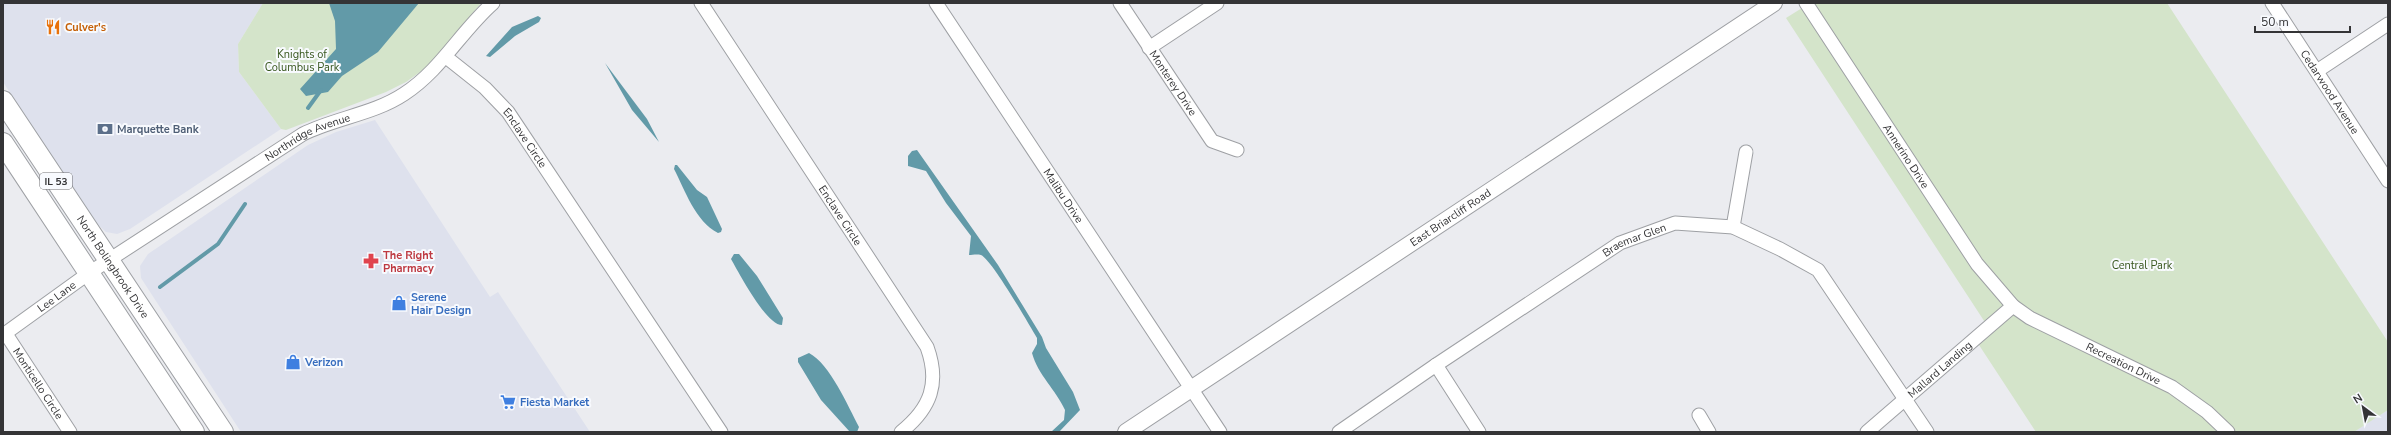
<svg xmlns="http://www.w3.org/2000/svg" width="2391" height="435" font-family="'Nunito Sans',sans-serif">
  <rect width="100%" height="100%" fill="#ebecf0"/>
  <path fill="#dee1ed" d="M3 3H263L238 44 239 72 281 129 130 229 117 234 106 232 96 223 3 82Z
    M375 120 490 297 498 292 590 432H241L141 278 140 266 148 254 308 145 336 132Z
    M2388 410V432H2354Z"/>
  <path fill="#d4e4ca" d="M263 3H481L439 54 423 70 406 82 386 92 286 130 281 129 239 72 238 44Z
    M1810 3H2167L2388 342V410L2354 432H2036L1979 345 1992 333 1786 18Z"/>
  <path fill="#629aa8" d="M329 3H419L378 52 342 76 328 92 306 96 300 89 336 49 335 21Z
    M538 16 541 18 539 22 515 36 490 57 486 56 512 27Z
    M605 63 647 119 659 142 632 110Z
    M917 150 998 265 1042 337 1046 348 1073 392 1080 410 1059 432H1051L1064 420 1065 410C1056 390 1038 375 1032 353L1037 344V338C1028 323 992 260 981 255 977 254 972 255 969 255L971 236 946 203 926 171 908 166V156L912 151Z
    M675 165H677L697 190 707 197 722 229 721 232 718 233C695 221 685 190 674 169Z
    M734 254H739L757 276 783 318 782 325C766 325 739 273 731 259Z
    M809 353C830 364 848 406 859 427L857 432H850L821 400 798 362V358Z"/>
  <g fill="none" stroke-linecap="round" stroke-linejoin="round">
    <path stroke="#629aa8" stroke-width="4" d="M308 108 321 90
      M160 287 218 244 245 204"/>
    <defs>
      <g id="minor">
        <path id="s1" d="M701 3 927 347C940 383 931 408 901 432"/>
        <path id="s2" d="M936 3 1220 432"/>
        <path id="s3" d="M1120 3 1212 141 1237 150"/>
        <path id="s4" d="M1806 3 1977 264 2013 306 2030 318 2172 387 2207 412 2228 432"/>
        <path id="s5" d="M2272 3 2388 181"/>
        <path d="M1149 48 1217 3"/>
        <path id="s6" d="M446 57 485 88 508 112 721 432"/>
        <path d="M2317 71 2388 24"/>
        <path d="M1733 227 1746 152"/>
        <path id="s7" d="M6 334 70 432"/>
        <path id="s8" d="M3 335 89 273 303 134C335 118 374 114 404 94 441 70 461 31 493 3"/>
        <path d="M1436 365 1479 432"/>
        <path d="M1699 415 1709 432"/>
        <path id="s9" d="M1339 432 1436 365 1620 243 1675 223 1733 227 1780 249 1818 270 1927 432"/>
        <path id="s10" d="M1867 432 2013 306"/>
      </g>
      <g id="tertiary">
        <path id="s11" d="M1126 432 1774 3"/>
      </g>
      <g id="primary">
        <path id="s12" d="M3 101 223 432"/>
        <path d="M3 143 194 432"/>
      </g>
    </defs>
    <use href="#minor" stroke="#9ea0a4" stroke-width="15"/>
    <use href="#tertiary" stroke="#9ea0a4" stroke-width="18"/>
    <use href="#primary" stroke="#9ea0a4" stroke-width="22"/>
    <use href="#minor" stroke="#fff" stroke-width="13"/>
    <use href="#tertiary" stroke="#fff" stroke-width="16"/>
    <use href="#primary" stroke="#fff" stroke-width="20"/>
  </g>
  <defs>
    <symbol id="restaurant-bare" viewBox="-9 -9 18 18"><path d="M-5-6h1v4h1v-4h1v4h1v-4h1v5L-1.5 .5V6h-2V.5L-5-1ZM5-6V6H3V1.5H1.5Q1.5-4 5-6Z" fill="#e8710a" stroke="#f8fafe" stroke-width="2.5" paint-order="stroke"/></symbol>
    <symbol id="bank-bare" viewBox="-9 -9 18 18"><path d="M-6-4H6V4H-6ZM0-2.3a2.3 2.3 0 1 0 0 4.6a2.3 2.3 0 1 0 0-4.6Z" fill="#5c6f8a" stroke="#f8fafe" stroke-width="2.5" paint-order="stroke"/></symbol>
    <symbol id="pharmacy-bare" viewBox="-9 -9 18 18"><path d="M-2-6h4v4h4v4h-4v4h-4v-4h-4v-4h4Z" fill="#e0444e" stroke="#f8fafe" stroke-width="2.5" paint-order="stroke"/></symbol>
    <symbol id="shop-bare" viewBox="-9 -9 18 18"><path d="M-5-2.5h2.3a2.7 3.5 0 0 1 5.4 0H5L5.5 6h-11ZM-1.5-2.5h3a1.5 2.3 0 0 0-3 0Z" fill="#3f7fe0" stroke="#f8fafe" stroke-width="2.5" paint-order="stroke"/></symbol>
    <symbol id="supermarket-bare" viewBox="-9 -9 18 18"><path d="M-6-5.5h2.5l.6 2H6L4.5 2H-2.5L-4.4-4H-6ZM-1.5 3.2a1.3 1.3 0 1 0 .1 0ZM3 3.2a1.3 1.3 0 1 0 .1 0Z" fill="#3f7fe0" stroke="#f8fafe" stroke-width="2.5" paint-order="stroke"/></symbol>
  </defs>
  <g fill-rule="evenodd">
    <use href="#restaurant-bare" x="42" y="16" width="22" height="22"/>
    <use href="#bank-bare" x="94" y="118" width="22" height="22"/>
    <use href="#pharmacy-bare" x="360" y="250" width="22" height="22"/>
    <use href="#shop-bare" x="388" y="292" width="22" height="22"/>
    <use href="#shop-bare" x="282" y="351" width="22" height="22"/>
    <use href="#supermarket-bare" x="497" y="391" width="22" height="22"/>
  </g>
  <g text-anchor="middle" stroke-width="4" stroke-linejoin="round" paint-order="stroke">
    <rect fill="#f8fafe" stroke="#6f6f72" stroke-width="1" x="40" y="173" width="32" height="16" rx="3"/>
    <g font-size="10" font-weight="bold" fill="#343436">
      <text x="56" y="185">IL 53</text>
    </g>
    <g font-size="11" font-weight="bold" fill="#c56008" stroke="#f8fafe" text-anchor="start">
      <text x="65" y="31">Culver's</text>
    </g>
    <g font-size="11" fill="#38571e" stroke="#f8fafe">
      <text x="302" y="58">Knights of<tspan x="302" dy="13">Columbus Park</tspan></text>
      <text x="2142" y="269">Central Park</text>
    </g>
    <g font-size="11" fill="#343436" stroke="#f8fafe">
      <text dy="4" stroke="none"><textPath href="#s3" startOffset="96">Monterey Drive</textPath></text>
      <text dy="4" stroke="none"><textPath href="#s5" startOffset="106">Cedarwood Avenue</textPath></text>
      <text dy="4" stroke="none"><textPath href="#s6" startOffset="114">Enclave Circle</textPath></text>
      <text dy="4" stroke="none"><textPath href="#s8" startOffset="364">Northridge Avenue</textPath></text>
      <text dy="4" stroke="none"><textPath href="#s4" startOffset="183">Annerino Drive</textPath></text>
      <text dy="4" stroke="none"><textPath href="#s2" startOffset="231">Malibu Drive</textPath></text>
      <text dy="4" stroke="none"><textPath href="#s1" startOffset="254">Enclave Circle</textPath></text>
      <text dy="4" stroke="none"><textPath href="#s11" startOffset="389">East Briarcliff Road</textPath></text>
      <text dy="4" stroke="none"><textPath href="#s9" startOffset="353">Braemar Glen</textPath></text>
      <text dy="4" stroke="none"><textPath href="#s12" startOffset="199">North Bolingbrook Drive</textPath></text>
      <text dy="4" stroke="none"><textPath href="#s8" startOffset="66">Lee Lane</textPath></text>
      <text dy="4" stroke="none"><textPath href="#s4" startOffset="492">Recreation Drive</textPath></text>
      <text dy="4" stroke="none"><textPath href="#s10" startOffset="96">Mallard Landing</textPath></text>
      <text dy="4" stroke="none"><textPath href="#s7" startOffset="59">Monticello Circle</textPath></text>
    </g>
    <g font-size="11" font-weight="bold" fill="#4e5e75" stroke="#f8fafe" text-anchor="start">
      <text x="117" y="133">Marquette Bank</text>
    </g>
    <g font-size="11" font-weight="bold" fill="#be3a42" stroke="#f8fafe" text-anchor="start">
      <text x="383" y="259">The Right<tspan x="383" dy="13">Pharmacy</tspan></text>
    </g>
    <g font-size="11" font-weight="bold" fill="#366cbe" stroke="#f8fafe" text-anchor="start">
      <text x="411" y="301">Serene<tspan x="411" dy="13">Hair Design</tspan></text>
      <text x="305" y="366">Verizon</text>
      <text x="520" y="406">Fiesta Market</text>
    </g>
  </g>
  <rect width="2391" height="435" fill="none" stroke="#343436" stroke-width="8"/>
  <g transform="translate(2363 407) rotate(328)" stroke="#f8fafe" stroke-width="3" paint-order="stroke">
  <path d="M0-3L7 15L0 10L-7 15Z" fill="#343436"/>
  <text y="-6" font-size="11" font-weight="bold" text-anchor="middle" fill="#343436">N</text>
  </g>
  <path d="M2255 26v6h95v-6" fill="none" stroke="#343436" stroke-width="2"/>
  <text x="2261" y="26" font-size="12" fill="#343436" stroke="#f8fafe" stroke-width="3" paint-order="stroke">50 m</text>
</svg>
